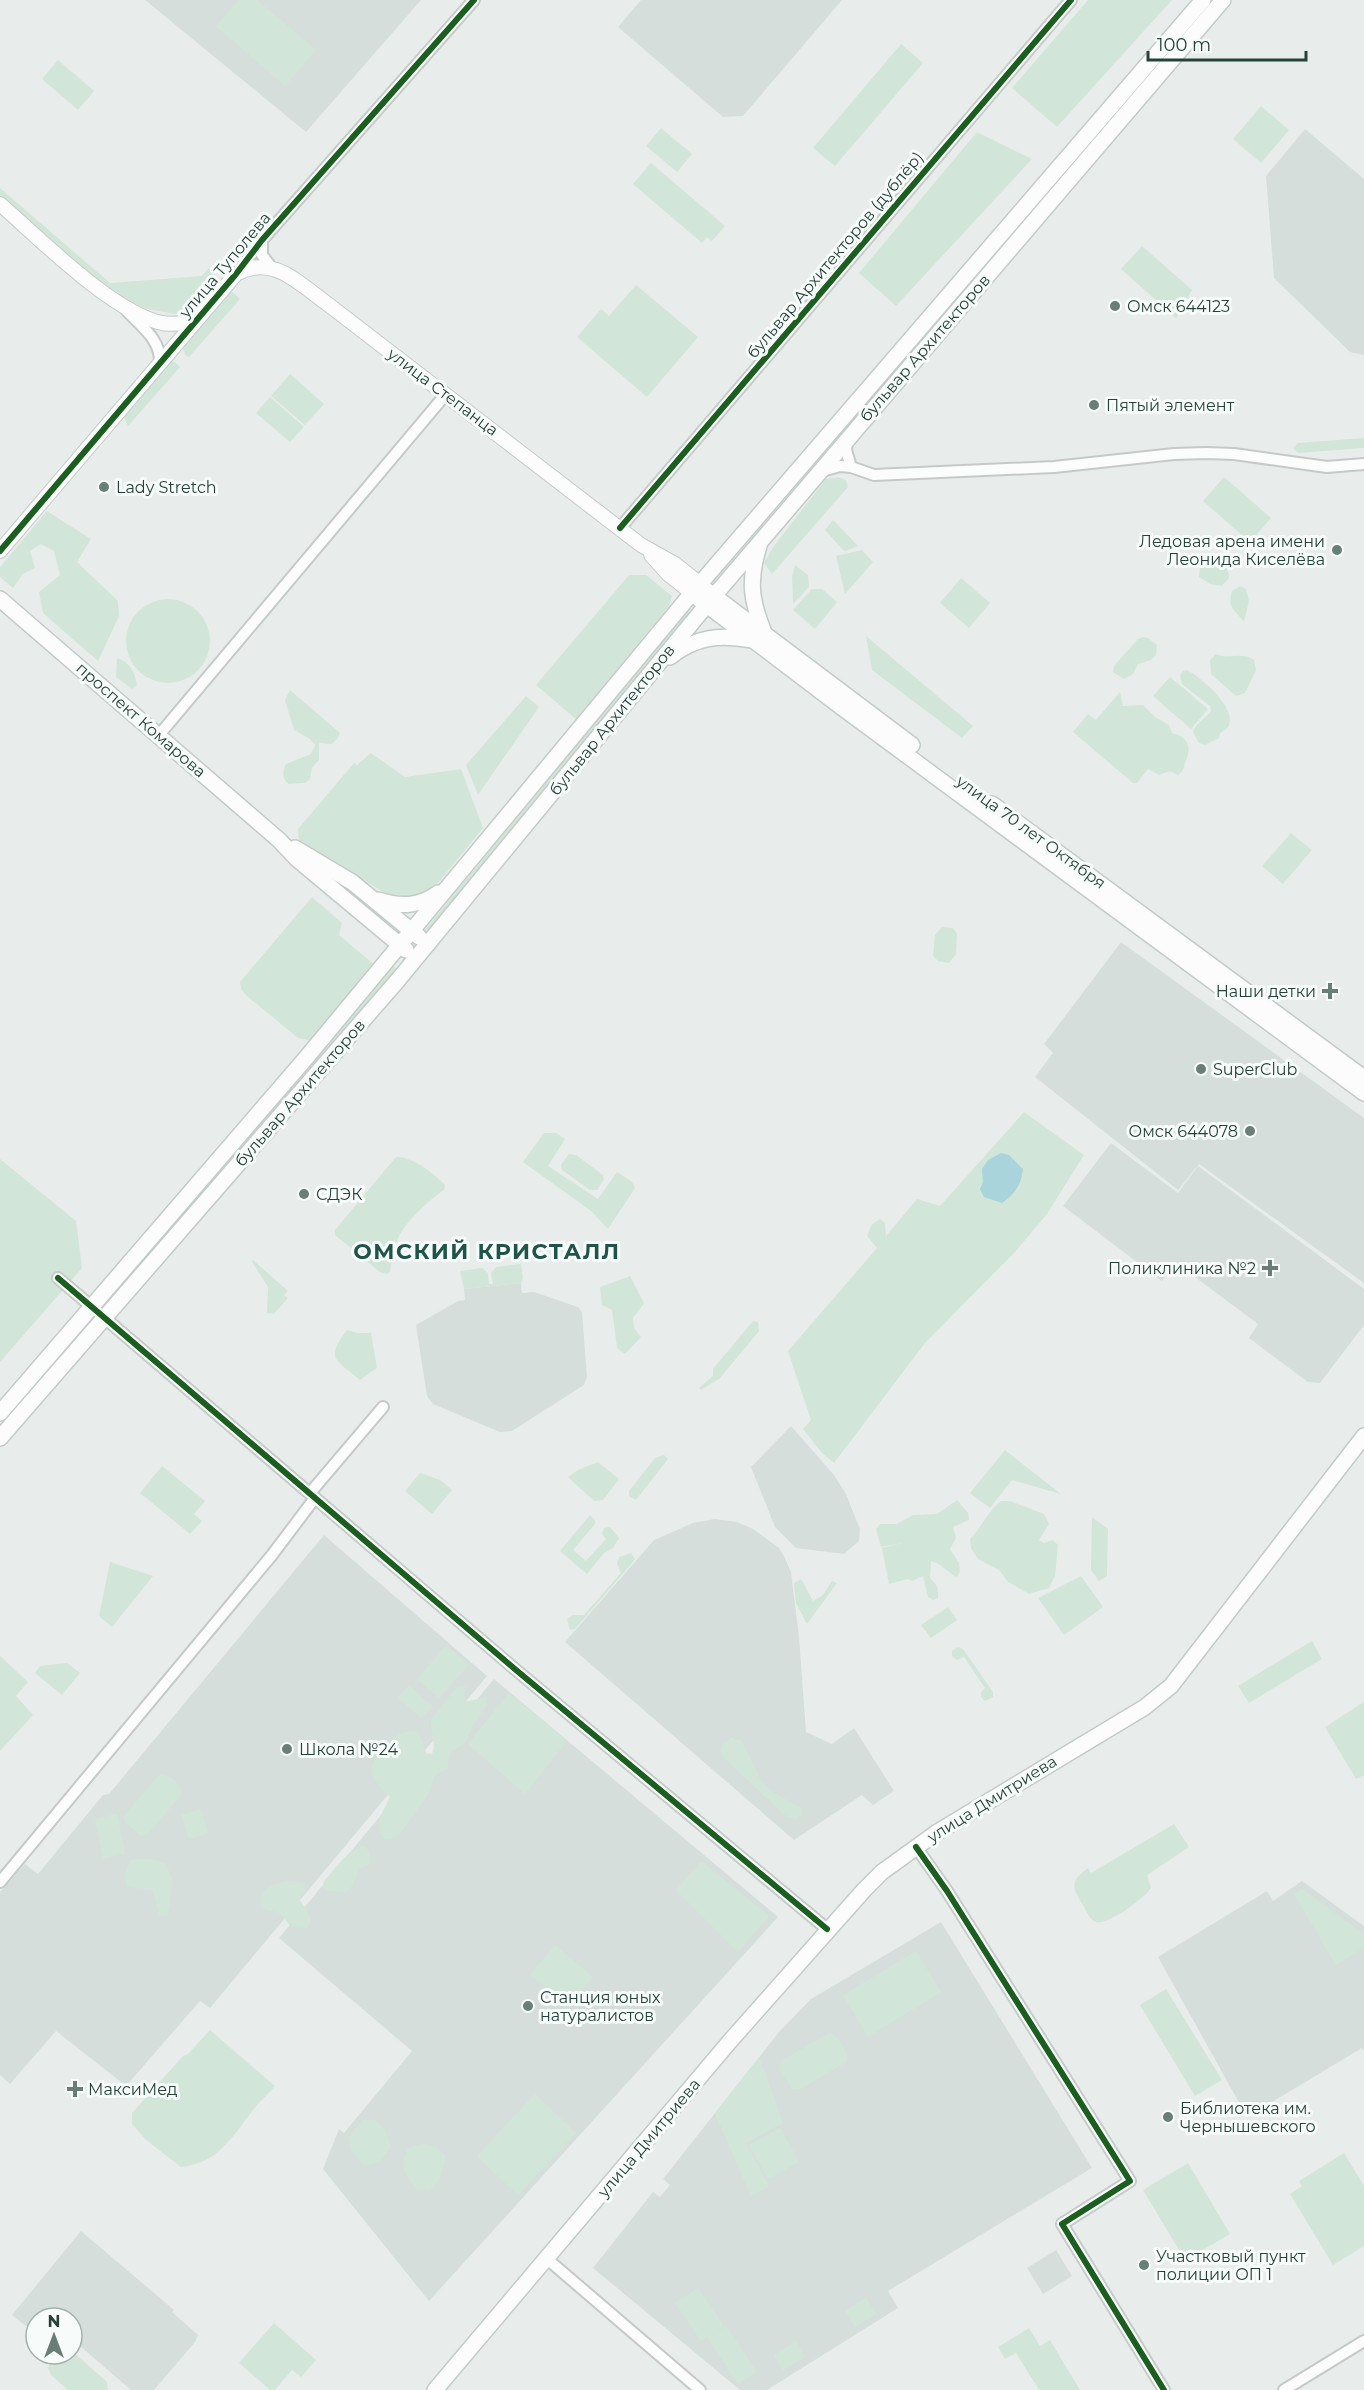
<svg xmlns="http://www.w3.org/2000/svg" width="1364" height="2390" font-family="Montserrat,sans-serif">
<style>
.built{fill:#d6dedb}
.green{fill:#d1e6d8}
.water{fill:#a9d4db}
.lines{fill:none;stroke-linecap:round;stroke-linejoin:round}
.minor-casing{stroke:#c5cac8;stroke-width:14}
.tertiary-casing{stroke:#c5cac8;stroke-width:16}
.secondary-casing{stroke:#c3cbc8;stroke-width:18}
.minor{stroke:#fcfcfc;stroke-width:10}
.tertiary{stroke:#fcfcfc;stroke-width:14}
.secondary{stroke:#fcfcfc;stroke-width:15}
.cycleway-casing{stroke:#f7fbf9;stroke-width:10}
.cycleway{stroke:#1b5e20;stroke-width:6}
.poi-dot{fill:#697e78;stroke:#f7fbf9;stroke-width:2}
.labels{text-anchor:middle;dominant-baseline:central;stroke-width:6;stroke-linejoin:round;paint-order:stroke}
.street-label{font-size:16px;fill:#24423a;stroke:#f7fbf9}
.poi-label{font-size:16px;fill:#24423a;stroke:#f7fbf9;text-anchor:start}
.district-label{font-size:22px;font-weight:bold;letter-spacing:1.5px;fill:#1f5548;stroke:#f7fbf9}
</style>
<rect width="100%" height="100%" fill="#e8edeb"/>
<g class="built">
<path d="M145 0H421L306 132Z"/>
<path d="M641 0H842L743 116 723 117 618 27Z"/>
<path d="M1305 129 1364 179V355L1350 352 1274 278 1266 176Z"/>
<path d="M1121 942 1364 1118V1283L1199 1164 1178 1190 1035 1077 1053 1053 1044 1044Z"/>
<path d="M1111 1143 1178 1193 1198 1166 1364 1289V1325L1320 1383 1308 1382 1249 1338 1258 1324 1176 1263 1162 1281 1063 1206Z"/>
<path d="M521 1283 522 1293 534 1292 578 1307 582 1312 587 1377 584 1385 512 1431 500 1432 433 1404 427 1396 416 1325 458 1301 465 1300 464 1289Z"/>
<path d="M791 1426 834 1475 846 1494 860 1529 859 1541 844 1554 796 1548 775 1527 751 1467Z"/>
<path d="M715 1519 737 1522 753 1529 779 1548 785 1558 791 1572 799 1637 806 1732 832 1744 854 1728 894 1791 873 1805 862 1795 794 1840 565 1642 654 1540 693 1523Z"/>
<path d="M324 1535 487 1676 210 2008 200 2001 126 2086 56 2031 10 2084 0 2075V1892L25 1864 38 1874 103 1795 109 1794Z"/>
<path d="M494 1679 778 1917 429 2301 323 2169 339 2129 344 2133 412 2051 279 1938Z"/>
<path d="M1302 1881 1364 1926V2051L1362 2048 1247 2117 1158 1957 1267 1891 1273 1901Z"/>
<path d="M941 1922 1092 2168 888 2291 898 2308 767 2390H740L593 2268 653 2192 660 2197 670 2185 663 2179 779 2032 811 1999Z"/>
<path d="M81 2231 174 2310 172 2312 198 2335 195 2342 154 2390H131L72 2339V2318H36V2334L12 2315Z"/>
<path d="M1056 2250 1072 2276 1043 2294 1027 2268Z"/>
</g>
<g class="green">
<path d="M239 0H257L316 50 285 86 216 26Z"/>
<path d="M1088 0H1172L1057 127 1012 88Z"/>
<path d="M901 44 923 63 835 166 813 148Z"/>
<path d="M58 60 94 91 78 110 42 79Z"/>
<path d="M1261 106 1289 130 1261 163 1233 139Z"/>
<path d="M661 128 692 154 677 172 646 146Z"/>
<path d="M977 132 1032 159 896 306 859 273Z"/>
<path d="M651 163 725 226 712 241 707 237 702 243 633 184Z"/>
<path d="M0 188 110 283 202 276 209 268 216 280 196 305 187 311 175 314 147 309 127 301 106 288 0 197Z"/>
<path d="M1142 246 1192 290 1176 318 1121 269Z"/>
<path d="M636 285 698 337 647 397 577 337 601 309 609 316Z"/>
<path d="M231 291 240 299 189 357 185 355 183 348Z"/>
<path d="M172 360 180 367 128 426 124 417 128 411Z"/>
<path d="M290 374 324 404 305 425 271 396Z"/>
<path d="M270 397 304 427 290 442 256 413Z"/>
<path d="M1364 438V448L1298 453 1293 448 1298 443Z"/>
<path d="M838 477 846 480 848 487 772 574 764 563 774 546 826 479Z"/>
<path d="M1224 477 1271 518 1250 542 1203 501Z"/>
<path d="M47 511 91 539 77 562 118 601 119 616 98 661 43 613 39 592 60 575 54 551 41 544 30 551 35 568 23 574 13 588 0 577V567Z"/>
<path d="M833 520 858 546 846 551 843 550 825 530Z"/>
<path d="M862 550 873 562 845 594 836 556Z"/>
<path d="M1212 557C1224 562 1228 566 1229 578L1222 586 1210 584 1199 577C1200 565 1201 562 1212 557Z"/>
<path d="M795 565 808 575 809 587 793 604 792 577Z"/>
<path d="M629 575H646L672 596 669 606 576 719 536 685Z"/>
<path d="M961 578 990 603 969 628 940 603Z"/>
<path d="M1240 586 1246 589 1249 601 1244 622C1234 609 1227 607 1232 591Z"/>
<path d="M812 589H822L837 602 815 629 793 610Z"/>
<circle cx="168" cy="641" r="42"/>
<path d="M687 611 689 613 426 935 423 932Z"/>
<path d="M866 636 973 726 962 738 872 670Z"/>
<path d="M1143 637 1148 638 1157 645 1156 655 1151 660 1138 664 1133 674 1124 679 1113 672 1114 666 1138 639Z"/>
<path d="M1216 654C1228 660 1243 651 1254 660L1256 670 1245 693 1236 696 1211 674 1210 660Z"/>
<path d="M117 658C131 663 134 671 137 685L132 689 116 677Z"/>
<path d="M1187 670C1203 678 1251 720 1220 733L1219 738 1205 745 1199 743 1193 732C1196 723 1205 719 1211 711L1210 706 1182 684 1180 675 1183 671Z"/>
<path d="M1170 677 1208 709 1191 729 1153 696Z"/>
<path d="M290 690 340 733 338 738 332 744 319 743V760L312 768 310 779 305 783 288 784C282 777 282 773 286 764L311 754 315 745 310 739 294 730 285 700Z"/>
<path d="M1120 692 1123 706 1143 705 1155 717 1169 725 1172 733C1189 737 1192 748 1185 763 1183 769 1184 771 1178 775L1170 771 1159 775 1148 769 1137 783H1133L1073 732 1088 714 1096 720Z"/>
<path d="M526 696 539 707 478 795 466 765Z"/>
<path d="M371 753 405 777 461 769 483 828 438 883 428 892 408 898 390 896 299 841 298 829 354 763 357 765Z"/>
<path d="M1291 833 1312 850 1283 884 1262 866Z"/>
<path d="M312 897 342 923 339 935 377 967 317 1037 308 1040 298 1038 247 996 241 989 240 982Z"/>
<path d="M942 927 953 928 957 934 956 954 949 963 938 961 933 956 935 935Z"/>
<path d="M393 966 398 970 198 1202 194 1199Z"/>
<path d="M1024 1112 1084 1155 1047 1214 1015 1252 925 1343 834 1463 821 1452 803 1429 811 1420 788 1351 877 1248 867 1236 872 1224 880 1219 885 1223 886 1236 917 1199 940 1206Z"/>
<path d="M544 1133H556L565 1139 548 1166 598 1199 617 1172 632 1182 635 1188 608 1229 591 1211 523 1162Z"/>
<path d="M569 1154 576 1155 603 1175 604 1179 597 1190H590L562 1170 561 1165Z"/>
<path d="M396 1157C414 1157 433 1173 445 1185V1189C425 1204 402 1223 394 1248 392 1255 391 1264 390 1272L386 1274 380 1272 335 1235V1230Z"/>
<path d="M0 1159 76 1221 82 1268 0 1362Z"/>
<path d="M253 1260 288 1291 284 1295 288 1298 274 1314 267 1313 268 1287 252 1262Z"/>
<path d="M521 1264 523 1278 521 1283 464 1289 460 1271 482 1268 488 1273 489 1284H493L491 1273 496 1267Z"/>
<path d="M630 1276 644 1303 633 1318 634 1328 641 1337 625 1354 617 1348 612 1310 602 1305 600 1287Z"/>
<path d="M753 1321 758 1322 759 1331 720 1378 701 1390 699 1388 713 1376V1369Z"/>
<path d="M347 1330 358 1333H371L377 1368 360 1380C335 1359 325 1359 347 1330Z"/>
<path d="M1005 1450 1061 1494 1012 1480 990 1508 970 1493Z"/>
<path d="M664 1455 668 1459 636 1500 629 1496V1491L655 1458Z"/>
<path d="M598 1462 619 1479 603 1500 594 1501 568 1477 578 1470Z"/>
<path d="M162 1466 205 1501 194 1514 202 1521 190 1534 140 1493Z"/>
<path d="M420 1473 440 1480 452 1490 432 1514 405 1491Z"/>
<path d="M957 1500 968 1513 969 1520 953 1527 956 1538 950 1549 959 1563 960 1572 957 1577C947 1573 943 1564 931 1561L930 1578C937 1585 939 1588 938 1598L933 1600 928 1597 923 1576 912 1581 908 1579 889 1584 882 1548 902 1543 881 1547 876 1529 880 1524H897L913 1515 937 1514Z"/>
<path d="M1001 1501H1010L1044 1514 1049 1524 1039 1540 1044 1543 1053 1540 1058 1545 1055 1576 1049 1588 1029 1594 1008 1582 999 1570 978 1559 971 1548 970 1539C982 1527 987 1512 1001 1501Z"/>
<path d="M590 1515 595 1520V1524L573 1550 586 1561 606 1539 602 1534 604 1528 610 1527 619 1538 613 1548 604 1553 587 1574 560 1551Z"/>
<path d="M1092 1517 1108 1529 1107 1576 1099 1581 1091 1570Z"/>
<path d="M631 1553 635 1559 633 1562 575 1629 570 1630 567 1619 573 1615H584L621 1573 617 1564 619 1557Z"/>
<path d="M110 1562 153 1576 112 1627 99 1616Z"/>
<path d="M1081 1576 1103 1607 1064 1635 1038 1598Z"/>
<path d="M801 1579 813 1601 823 1595 832 1581 837 1583 807 1624 796 1603 794 1583Z"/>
<path d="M948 1607 957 1620 931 1638 921 1625Z"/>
<path d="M1312 1641 1322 1659 1249 1703 1238 1686Z"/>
<path d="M446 1645 469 1665 439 1698 417 1679Z"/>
<path d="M958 1647 963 1649 993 1692V1697L985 1701 981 1697V1692L985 1688 964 1657 957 1660 952 1656V1651Z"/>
<path d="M0 1656 28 1682 16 1696 33 1715 0 1751Z"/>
<path d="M67 1663 80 1673 62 1695 35 1673 40 1666Z"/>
<path d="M409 1685 432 1706 422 1719 398 1698Z"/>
<path d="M465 1685 464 1702 486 1697 487 1705 473 1725 465 1743 450 1752 447 1770 440 1772 434 1777 429 1793 399 1835 391 1839H385L380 1833 379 1819 390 1797C385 1791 375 1783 372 1775 367 1764 391 1738 400 1734 407 1731 412 1731 419 1733L426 1753 432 1754C437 1743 430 1732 431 1720L456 1688Z"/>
<path d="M509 1693 567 1741 525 1794 468 1744Z"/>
<path d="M1364 1702V1776L1356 1779 1325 1727Z"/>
<path d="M731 1738 742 1741 761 1781 774 1793 801 1808 802 1814 795 1819 787 1817 724 1758 721 1751 722 1745Z"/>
<path d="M160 1774C169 1774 182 1785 182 1794L148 1834 141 1836 125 1822 124 1816Z"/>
<path d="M201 1809 208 1833 189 1839 181 1815Z"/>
<path d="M117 1814 125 1854 103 1858 95 1819Z"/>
<path d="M1174 1824 1189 1847 1147 1875 1151 1888C1145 1898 1107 1926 1096 1922 1090 1920 1087 1912 1084 1907 1073 1889 1068 1882 1088 1868L1091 1873Z"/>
<path d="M365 1846 370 1853V1864L359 1869 353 1885 345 1893 325 1890 323 1886 324 1881C336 1868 348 1849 365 1846Z"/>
<path d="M137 1859H152L166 1864 172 1878 168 1916 159 1915 153 1890 127 1887 125 1874 130 1861Z"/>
<path d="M701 1861 769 1916 738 1952 676 1890Z"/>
<path d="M290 1881 305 1883 306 1890 299 1899C305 1908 314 1916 308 1928L291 1927 280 1913 261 1908C260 1887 271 1884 290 1881Z"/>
<path d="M1302 1889 1364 1934V1948L1336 1965 1294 1894Z"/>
<path d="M555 1945 593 1977 568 2006 530 1975Z"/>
<path d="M916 1951 941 1992 868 2037 843 1995Z"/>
<path d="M1166 1989 1222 2080 1195 2096 1140 2005Z"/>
<path d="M210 2030 275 2086C270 2092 263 2099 259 2103 236 2130 221 2164 181 2167L146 2140 132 2124V2113L183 2056 188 2054Z"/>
<path d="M829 2033C839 2036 849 2052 846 2062L801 2089H792L780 2070 781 2061Z"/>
<path d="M759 2057 783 2123 746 2143 769 2186 751 2196 715 2113Z"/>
<path d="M535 2094 576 2133 518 2195 477 2156Z"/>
<path d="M362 2120H375L385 2129 391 2147 378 2163 365 2166 352 2152 349 2137Z"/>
<path d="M780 2128 799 2162 768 2179 749 2145Z"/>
<path d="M424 2144 436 2147 445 2155C444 2170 441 2179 430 2190L417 2189C404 2174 399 2168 408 2148Z"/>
<path d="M1344 2153 1364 2186V2246L1333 2265 1290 2194 1302 2186 1299 2181Z"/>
<path d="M1188 2163 1230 2234 1185 2260 1143 2190Z"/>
<path d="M698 2288 724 2326 710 2336 726 2326 757 2372 738 2384 707 2337 701 2341 675 2303Z"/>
<path d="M866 2298 876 2314 855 2327 845 2311Z"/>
<path d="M274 2323 316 2360 301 2377 292 2370 275 2390H270L239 2363Z"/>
<path d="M1029 2328 1040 2346 1050 2340 1080 2390H1039L1016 2353 1005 2359 998 2347Z"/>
<path d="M796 2341 805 2357 783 2370 774 2355Z"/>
<path d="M72 2351 107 2382 108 2390H68L51 2375 48 2368 54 2354H72Z"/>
</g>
<path class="water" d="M1001 1153 1009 1155 1023 1169C1021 1185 1015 1194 1002 1203L984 1197 980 1189 983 1182 982 1169 988 1160Z"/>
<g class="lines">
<g class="minor-casing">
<g id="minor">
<path d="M262 240V255L271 267"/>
<path d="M236 274 262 240 474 0"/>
<path d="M127 311C142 327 161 340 160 363"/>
<path d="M847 440 846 450 851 467 874 475 1054 467 1174 454 1206 453 1234 454 1327 467 1364 464"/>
<path d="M822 471 840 466 851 467"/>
<path d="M620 528 1071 0"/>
<path d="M159 735 446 394"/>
<path d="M58 1278 516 1670 827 1929"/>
<path d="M310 1493 383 1407"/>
<path d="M916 1847 947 1891 1130 2181 1062 2224 1164 2390"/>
<path d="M0 1882 272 1555 315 1498"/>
<path d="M546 2258 700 2390"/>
<path d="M1284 2390 1364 2341"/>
</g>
</g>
<g class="tertiary-casing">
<g id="tertiary">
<path d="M0 204C39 238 113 313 162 323 174 325 186 323 198 318"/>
<path d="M0 551 236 274C272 254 297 282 325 302L641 545 675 564 700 584"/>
<path d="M651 555 668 574 692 593"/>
</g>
</g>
<g class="secondary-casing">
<g id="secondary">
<path d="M759 546C748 582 751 601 765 635"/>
<path d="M706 590 912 745"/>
<path d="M0 599 279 840 297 859 406 950"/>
<path d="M699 599 840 706 1364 1093"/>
<path d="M670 657C695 637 720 634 751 640"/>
<path d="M992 804 1364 1078"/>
<path d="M295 848 352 882 419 937"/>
<path d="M378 900C400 907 419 907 438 893"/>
<path d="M0 1413 306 1058 692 593 1203 0"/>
<path d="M0 1438 398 980 714 596 1223 0"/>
<path d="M435 2390 731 2040 864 1890 882 1872 936 1833 1145 1707 1171 1686 1364 1436"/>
</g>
</g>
<use href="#minor" class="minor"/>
<use href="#tertiary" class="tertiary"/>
<use href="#secondary" class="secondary"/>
<g class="cycleway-casing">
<g id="cycleway">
<path d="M620 528 1071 0"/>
<path d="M0 551 236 274 262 240 474 0"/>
<path d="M58 1278 516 1670 827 1929"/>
<path d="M916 1847 947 1891 1130 2181 1062 2224 1164 2390"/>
</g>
</g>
<use href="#cycleway" class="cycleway"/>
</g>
<g class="poi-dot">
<circle cx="1115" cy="306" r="6"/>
<circle cx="1094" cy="405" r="6"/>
<circle cx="104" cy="487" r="6"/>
<circle cx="1337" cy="550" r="6"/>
<path d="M1327 982h6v6h6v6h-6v6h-6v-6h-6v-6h6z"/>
<circle cx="1201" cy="1069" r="6"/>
<circle cx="1250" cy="1131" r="6"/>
<circle cx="304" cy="1194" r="6"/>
<path d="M1267 1259h6v6h6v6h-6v6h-6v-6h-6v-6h6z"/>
<circle cx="287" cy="1749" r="6"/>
<circle cx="528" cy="2006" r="6"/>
<path d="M72 2080h6v6h6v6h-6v6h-6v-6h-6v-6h6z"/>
<circle cx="1168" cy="2117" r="6"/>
<circle cx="1144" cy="2265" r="6"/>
</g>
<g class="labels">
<g class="street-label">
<text transform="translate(835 255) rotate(-50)">бульвар Архитекторов (дублёр)</text>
<text transform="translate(225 265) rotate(-50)">улица Туполева</text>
<text transform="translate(925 348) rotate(-49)">бульвар Архитекторов</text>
<text transform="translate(443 392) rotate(37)">улица Степанца</text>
<text transform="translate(141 720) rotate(41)">проспект Комарова</text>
<text transform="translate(612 720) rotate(-51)">бульвар Архитекторов</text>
<text transform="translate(1031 832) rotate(36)">улица 70 лет Октября</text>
<text transform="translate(300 1093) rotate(-49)">бульвар Архитекторов</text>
<text transform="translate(992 1799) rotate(-32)">улица Дмитриева</text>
<text transform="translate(649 2138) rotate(-50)">улица Дмитриева</text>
</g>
<g class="poi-label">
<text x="1127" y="306">Омск 644123</text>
<text x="1106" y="405">Пятый элемент</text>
<text x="116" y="487">Lady Stretch</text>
<text x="1325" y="541" text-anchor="end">Ледовая арена имени<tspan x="1325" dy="18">Леонида Киселёва</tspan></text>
<text x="1316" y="991" text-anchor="end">Наши детки</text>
<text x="1213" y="1069">SuperClub</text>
<text x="1238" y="1131" text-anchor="end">Омск 644078</text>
<text x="316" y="1194">СДЭК</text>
<text x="1256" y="1268" text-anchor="end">Поликлиника №2</text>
<text x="299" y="1749">Школа №24</text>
<text x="540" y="1997">Станция юных<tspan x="540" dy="18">натуралистов</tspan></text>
<text x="88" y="2089">МаксиМед</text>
<text x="1180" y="2108">Библиотека им.<tspan x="1180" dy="18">Чернышевского</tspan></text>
<text x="1156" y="2256">Участковый пункт<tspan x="1156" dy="18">полиции ОП 1</tspan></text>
</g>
<g class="district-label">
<text x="487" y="1251">ОМСКИЙ КРИСТАЛЛ</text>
</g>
</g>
<g transform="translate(54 2336)"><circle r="28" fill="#f7fbf9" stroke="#a3b1ad" stroke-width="1.5"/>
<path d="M0-4.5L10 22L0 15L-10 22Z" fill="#697e78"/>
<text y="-9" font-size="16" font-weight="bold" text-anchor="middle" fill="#24423a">N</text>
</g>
<path d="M1148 51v9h158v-9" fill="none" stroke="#24423a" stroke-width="3"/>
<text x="1157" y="51" font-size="18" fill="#24423a" stroke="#f7fbf9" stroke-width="4.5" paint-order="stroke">100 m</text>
</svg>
